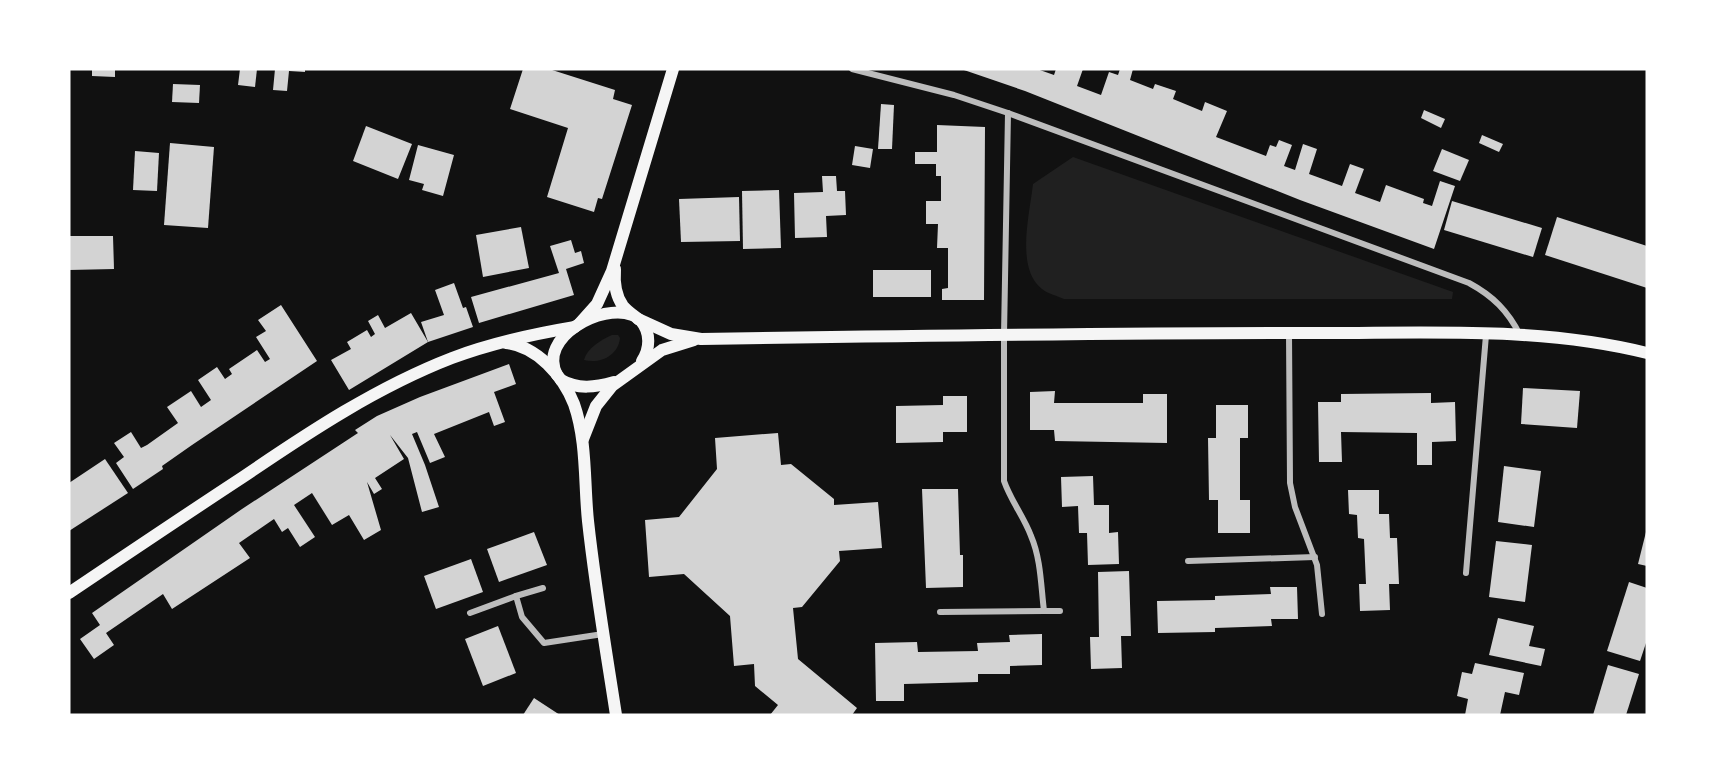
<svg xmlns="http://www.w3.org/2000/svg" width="1716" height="784" font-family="Ubuntu,sans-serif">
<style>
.green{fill:#202020}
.building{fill:#d3d3d3}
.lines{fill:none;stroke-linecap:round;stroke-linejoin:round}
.minor{stroke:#bcbcbc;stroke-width:6}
.secondary{stroke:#f5f5f5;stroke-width:12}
</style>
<rect width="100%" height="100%" fill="#111"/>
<g class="green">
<path d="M1073 157 1453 292 1452 299H1064C1058 296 1048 294 1042 289 1015 268 1030 213 1033 184Z"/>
<path d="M612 335H618L620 338C618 356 600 364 584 360 587 348 601 340 612 335Z"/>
</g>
<g class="building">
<path d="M92 69H115V77L92 76Z"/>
<path d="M240 69H257L255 87 238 85Z"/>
<path d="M275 69H305V72L289 71 287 91 273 90Z"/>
<path d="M523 69H549L615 90 613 99 632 105 602 199 598 198 594 212 547 197 568 128 510 109Z"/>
<path d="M961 69H1037L1054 75 1056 69H1083L1077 86 1101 95 1109 72 1118 75 1120 69H1133L1130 80 1153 89 1155 84 1176 91 1173 99 1202 111 1205 102 1227 111 1216 137 1266 156 1270 145 1276 147 1279 140 1292 145 1284 166 1295 170 1303 144 1317 149 1309 174 1342 186 1350 164 1364 169 1355 193 1380 202 1386 185 1424 199 1423 203 1432 206 1440 181 1455 186 1434 249 1300 200 1025 91Z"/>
<path d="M173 84 200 85 199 103 172 102Z"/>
<path d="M881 104 894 105 892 149H878Z"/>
<path d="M1424 110 1445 119 1441 128 1421 118Z"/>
<path d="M937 125 985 127 984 300H942V289L948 288V248H937L938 224H926V201H941V176H936V164H915V152H937Z"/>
<path d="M366 126 412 144 398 179 353 161Z"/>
<path d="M1482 135 1503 144 1499 152 1479 143Z"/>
<path d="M170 143 214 147 208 228 164 225Z"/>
<path d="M418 145 454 155 443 196 422 190 424 184 409 180Z"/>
<path d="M855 146 873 149 870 168 852 165Z"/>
<path d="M1442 149 1469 160 1460 181 1433 171Z"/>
<path d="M135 151 159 153 157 191 133 190Z"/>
<path d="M822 176H836L837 191H845L846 215 826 216 827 237 795 238 794 193 823 192Z"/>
<path d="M779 190 781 248 743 249 742 191Z"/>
<path d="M739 197 740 241 681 242 679 199Z"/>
<path d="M1452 201 1542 228 1533 257 1444 230Z"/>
<path d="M1557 217 1647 246V288L1545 255Z"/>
<path d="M521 227 529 268 483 277 476 235Z"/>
<path d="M69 236H113L114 269 69 270Z"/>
<path d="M571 240 575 253 581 251 584 263 566 269 574 295 479 323 471 297 559 273 550 246Z"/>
<rect x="873" y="270" width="58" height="27"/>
<path d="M454 283 463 308 466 307 473 327 428 342 421 322 444 315 435 290Z"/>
<path d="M281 305 317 361 192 445 162 466 163 469 133 489 116 463 124 457 114 443 131 432 141 448 147 445 178 423 167 407 191 391 201 407 211 400 198 380 217 367 225 379 232 374 229 369 257 350 265 362 270 359 256 337 266 331 258 320Z"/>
<path d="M411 313 428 342 349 390 331 360 351 349 347 342 367 330 371 337 375 334 368 321 378 315 385 328Z"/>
<path d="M509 364 516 384 494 392 505 422 494 426 489 412 434 434 445 457 430 463 417 432 412 434 425 465 439 507 422 512 408 458 390 435 404 459 375 478 382 489 374 494 367 482 381 530 364 540 349 515 332 525 312 493 294 505 315 537 300 547 288 528 282 532 274 519 239 543 250 558 172 609 163 594 106 633 114 645 94 659 80 639 100 625 92 613 242 509 358 433 355 430 377 416 420 397Z"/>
<path d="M1523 388 1580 391 1577 428 1521 424Z"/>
<path d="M1055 391 1054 403H1143V394H1167V443L1055 441 1054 430H1030V392Z"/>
<path d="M1431 393V403L1455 402 1456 441 1432 442V465H1417V433L1341 432 1342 462H1319L1318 402H1341V394Z"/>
<path d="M943 396H967V432H943V442L896 443V406L943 405Z"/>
<path d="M1216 405H1248V438H1240V500H1250V533H1218V500H1209L1208 438H1216Z"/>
<path d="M778 433 781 465 791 464 834 499V505L878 502 882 548 839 551 840 561 802 607 793 608 798 659 857 708 852 715H770L778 705 755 686 754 664 734 666 730 616 684 574 649 577 645 520 679 517 717 469 715 438Z"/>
<path d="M105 459 128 493 69 531V483Z"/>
<path d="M1504 466 1541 471 1534 527 1498 522Z"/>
<path d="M1093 476 1094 505H1109V533L1118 532 1119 564 1088 565 1087 533H1079L1078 506 1062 507 1061 477Z"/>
<path d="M922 489H958L960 555H963V587L926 588Z"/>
<path d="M1348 490H1379V514H1389L1390 538H1397L1399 584H1389L1390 610 1360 611 1359 584H1366L1364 539 1358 538 1357 515 1349 514Z"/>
<path d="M534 532 547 565 499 582 487 549Z"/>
<path d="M1646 532H1647V566L1638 564Z"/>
<path d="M1496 541 1532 545 1525 602 1489 597Z"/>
<path d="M471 559 483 592 436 609 424 576Z"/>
<path d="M1129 571 1131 636H1121L1122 668 1091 669 1090 637H1099L1098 572Z"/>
<path d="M1629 582 1647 588V640L1640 661 1607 651Z"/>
<path d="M1270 587H1297L1298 619H1271L1272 626 1215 628V632L1158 633 1157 601 1215 600V596L1271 594Z"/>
<path d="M1498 618 1534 626 1529 646 1545 649 1541 666 1489 655Z"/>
<path d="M498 626 516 673 483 686 465 639Z"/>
<path d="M1042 634V665L1010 666V674H978V682L904 684V701H876L875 643 917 642 918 652 978 651 977 643 1010 642 1009 635Z"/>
<path d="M1475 663 1524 673 1519 695 1505 692 1500 715H1465L1468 699 1457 696 1462 672 1472 674Z"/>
<path d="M1608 665 1639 674 1626 715H1593Z"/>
<path d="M534 698 560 715H523Z"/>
</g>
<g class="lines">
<g class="minor">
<path d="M852 69 954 95 1008 113 1469 283C1493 296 1508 311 1520 335"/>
<path d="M1008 113 1004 335V481C1011 501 1024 517 1031 536 1041 559 1041 587 1044 611H1060"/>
<path d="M1289 333 1290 483 1295 507 1317 565 1322 614"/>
<path d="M1188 561 1315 557"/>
<path d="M1466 573 1486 335"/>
<path d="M516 596 543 588"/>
<path d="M940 612 1044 611"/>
<path d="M470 613 516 596 522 617 544 643 603 634"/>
</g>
<g class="secondary">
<path d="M615 269C614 282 615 295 623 306 628 312 635 316 641 321 651 333 650 349 642 361"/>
<path d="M638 319 671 334 701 339C901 336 1101 333 1301 333 1415 334 1535 325 1647 353"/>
<path d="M580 323 597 304 612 271 673 69"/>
<path d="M506 343C537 346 563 376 574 404 587 441 584 483 588 521 595 586 606 650 616 715"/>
<path d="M557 375C537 337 602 303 632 315"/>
<path d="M561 380C578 390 596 387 614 382"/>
<path d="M583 439 596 406 612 386 662 350 694 340"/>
<path d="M69 593C127 554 185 515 243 477 309 432 377 387 452 358 492 343 533 334 575 327"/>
</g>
</g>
<rect width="1716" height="784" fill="none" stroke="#ffffff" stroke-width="141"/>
</svg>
